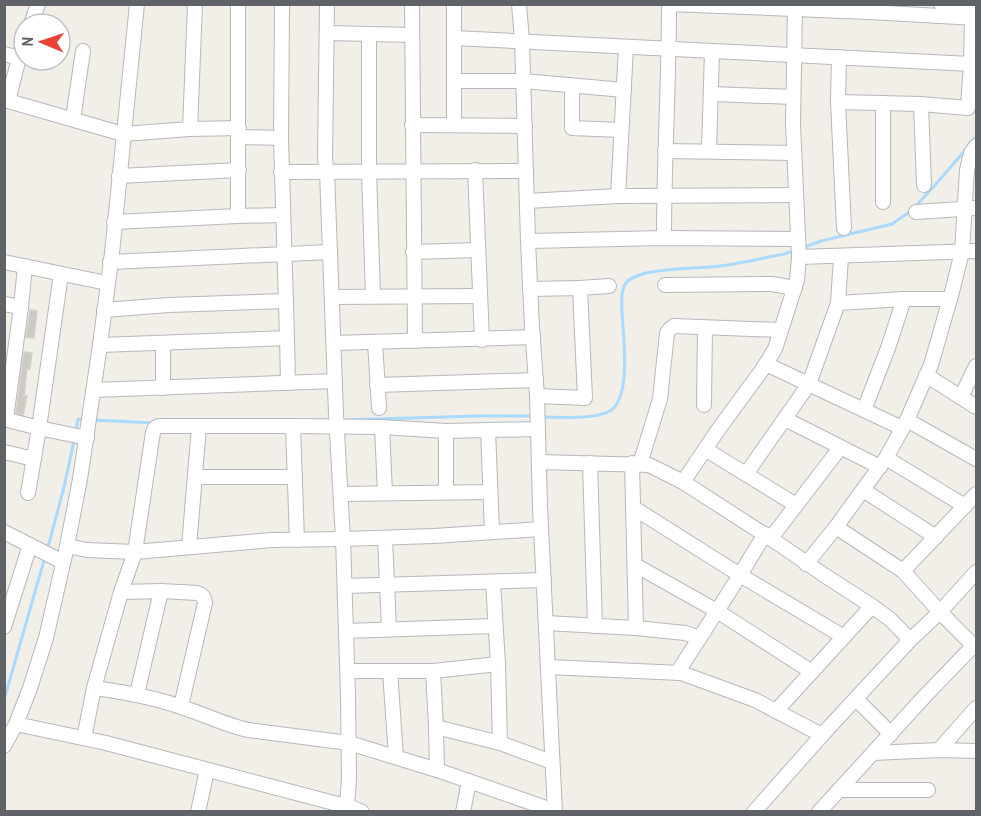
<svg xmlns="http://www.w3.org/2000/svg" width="981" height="816" font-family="'Archivo Narrow',sans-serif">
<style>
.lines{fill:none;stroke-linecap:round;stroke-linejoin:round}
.stream{stroke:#aadaff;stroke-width:3}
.building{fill:#cccac5;stroke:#d6d1c6;stroke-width:1.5}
.minor-casing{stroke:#b5b8bc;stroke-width:16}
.minor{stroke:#fff;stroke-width:14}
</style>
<rect width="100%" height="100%" fill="#f1efe8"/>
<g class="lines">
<g class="stream">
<path d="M971 143 976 136"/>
<path d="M802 248 821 241 892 224 912 210 936 184 967 148"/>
<path d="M542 417C561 417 593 420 610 411 632 398 623 334 622 311 622 301 620 288 628 281 644 267 699 269 721 266 742 263 763 258 784 254L793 251"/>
<path d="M92 420 155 423"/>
<path d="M341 420 479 416H533"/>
<path d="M76 431 78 419 86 420"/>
<path d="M47 551 64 487 74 441"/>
<path d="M4 700 45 557"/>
</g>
</g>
<g class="building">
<path d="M30 310 37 311 34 338 26 337Z"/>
<path d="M24 352 32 353 30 369H27L24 396H27L23 415 16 413Z"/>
</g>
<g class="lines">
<g class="minor-casing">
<g id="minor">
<path d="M238 4V216L283 215"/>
<path d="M327 4 325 159 327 172 336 414 343 539 348 695 349 779 347 806"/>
<path d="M412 4 415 341"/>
<path d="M519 4 522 41 528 241 532 327 537 396 540 507 555 812"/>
<path d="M669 4 869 12 976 18"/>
<path d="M941 4 976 7"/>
<path d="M31 24 38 4"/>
<path d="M327 33 412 35"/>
<path d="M369 34V171L373 296"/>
<path d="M454 38 971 64 972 18"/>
<path d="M4 54 19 58 24 44"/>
<path d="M839 57 838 102 844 228"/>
<path d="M454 81H523L624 90"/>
<path d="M572 86V128L621 130"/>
<path d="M711 94 793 97"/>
<path d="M4 99 8 101 19 58"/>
<path d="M8 101 123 134 190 129 195 4"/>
<path d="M838 102 921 104 968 108 971 64"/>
<path d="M883 103V202"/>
<path d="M921 104 924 185"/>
<path d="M73 119 83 51"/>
<path d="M412 125 525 126"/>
<path d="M454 125V4"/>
<path d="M190 129 239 128"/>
<path d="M239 137 281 138"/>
<path d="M665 151 794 153"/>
<path d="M709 151 712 51"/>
<path d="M475 170 482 340"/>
<path d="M281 172 526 171"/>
<path d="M119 176 239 170"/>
<path d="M618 196 626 47"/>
<path d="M527 201 618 196 795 195"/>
<path d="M916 212 976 208"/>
<path d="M114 222 238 216"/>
<path d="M664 238C664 160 669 82 669 4"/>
<path d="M528 241 664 238 797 239"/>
<path d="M413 252 478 250"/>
<path d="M799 257 976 251"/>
<path d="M4 262 107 283"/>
<path d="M110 262 330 252"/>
<path d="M665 285 772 284 795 288"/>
<path d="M580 288 609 286"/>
<path d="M530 289 580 288 585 398 537 396"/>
<path d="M332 297 480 296"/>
<path d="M838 303 904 299H950"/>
<path d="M4 304 21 307"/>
<path d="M104 310 169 305 286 301"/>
<path d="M287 338 288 383"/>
<path d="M375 342 379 408"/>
<path d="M334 343 533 337"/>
<path d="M100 345 287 338 281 138 282 4"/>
<path d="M766 364 902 428"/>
<path d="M926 375 976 407"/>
<path d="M377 385 536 380"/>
<path d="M163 388V343"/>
<path d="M94 390 335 381"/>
<path d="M961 397 976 366"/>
<path d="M704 405 705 328"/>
<path d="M864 410 888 348 904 299"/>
<path d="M4 419 39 428 87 438"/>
<path d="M6 419 21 307 25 266"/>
<path d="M785 419 880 467"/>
<path d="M907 420 976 459"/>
<path d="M293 426 382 427 446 431 538 429"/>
<path d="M382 427 385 493"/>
<path d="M488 430 492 532"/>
<path d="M446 431V492"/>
<path d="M705 449 796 505"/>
<path d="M4 452 34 459"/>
<path d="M886 458 965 506"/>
<path d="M540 462 649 465 683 482 776 542 824 575 872 606 891 620 910 640"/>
<path d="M590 463 595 626"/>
<path d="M640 464 660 399 667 333 670 329 674 326 780 330"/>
<path d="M746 474 809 384 838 303 841 257"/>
<path d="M195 477H295"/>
<path d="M683 482 718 430 762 370 775 349 797 280 799 257 793 124 795 4"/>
<path d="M863 490 936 537"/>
<path d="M28 493 39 428 61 274"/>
<path d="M341 494 490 492"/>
<path d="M634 508 740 575 765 534"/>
<path d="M836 527 903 571 976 494"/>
<path d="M4 532 63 562"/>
<path d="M385 538 389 629"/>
<path d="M771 538 840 448"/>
<path d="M67 546 87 550 135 552 272 540 343 539 434 536 541 529"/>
<path d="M189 547 199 427"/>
<path d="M806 564 836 527 886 458 907 420 931 365 952 292 962 252 967 170 971 153 976 146"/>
<path d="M635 565 717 611 740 575 844 637"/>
<path d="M903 571 940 612 976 648"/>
<path d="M493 582 498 664 500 743 552 762"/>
<path d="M345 586 544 580"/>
<path d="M121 592 161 591 197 593C203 595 204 597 205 603L181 706"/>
<path d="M546 623 636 628 632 463"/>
<path d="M4 627 30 545"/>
<path d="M636 628 685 633 700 638"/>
<path d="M346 631 494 626"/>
<path d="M548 667 681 673 755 700 822 735"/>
<path d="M348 671H433L436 727 500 743"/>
<path d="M390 671 396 757"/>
<path d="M433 671 498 664"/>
<path d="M677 673 717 611 812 672"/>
<path d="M94 688C124 692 153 697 181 707 204 714 225 725 248 730L349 743 437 770 555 811"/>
<path d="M137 694 161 591"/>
<path d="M856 699 891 734"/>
<path d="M776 711 872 606"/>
<path d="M16 724 106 743 353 808 362 812"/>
<path d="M436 727 437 770"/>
<path d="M84 738 94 688 121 592 135 552 153 432 155 428 159 426H293L297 540"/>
<path d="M4 746 16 724 30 688 46 638 67 546 80 479 100 345 112 253 137 4"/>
<path d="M939 750 976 708"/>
<path d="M873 753 939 750 976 751"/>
<path d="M839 790H928"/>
<path d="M198 812 207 770"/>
<path d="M463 812 469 781"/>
<path d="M754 812 822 735 910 640 940 612 976 572"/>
<path d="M819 812 924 697 976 643"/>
</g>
</g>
<use href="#minor" class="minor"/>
</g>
<rect width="981" height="816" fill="none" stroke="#5f6368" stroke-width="12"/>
<g transform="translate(42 42) rotate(272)"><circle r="28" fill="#ffffff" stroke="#bfc1c3" stroke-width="1.5"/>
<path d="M0-4.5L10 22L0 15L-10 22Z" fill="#ea4335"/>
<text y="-9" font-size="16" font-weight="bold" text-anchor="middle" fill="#5f6368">N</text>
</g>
</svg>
